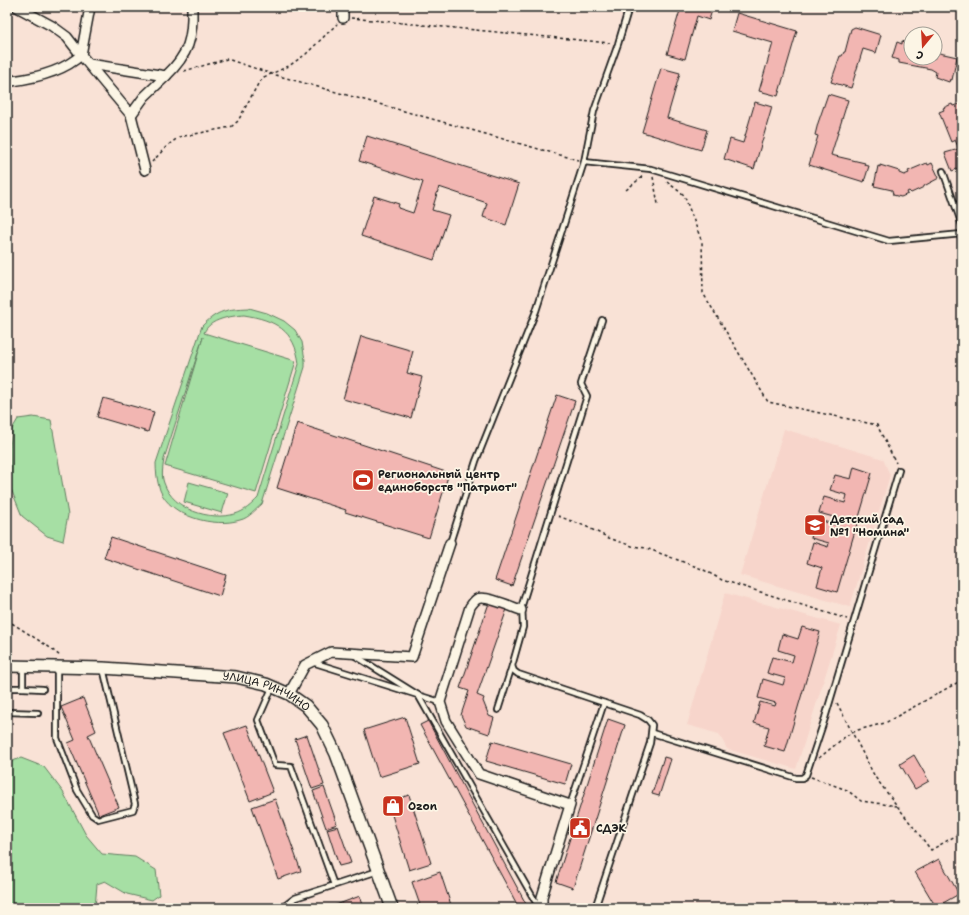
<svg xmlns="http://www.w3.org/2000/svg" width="969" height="915" font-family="'Shantell Sans',sans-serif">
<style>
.built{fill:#f7d5cb}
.green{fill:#a6dfa4;stroke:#617e60;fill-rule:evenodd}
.building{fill:#f2b6b2;stroke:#1c1c1c}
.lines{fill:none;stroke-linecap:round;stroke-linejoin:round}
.service-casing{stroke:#1c1c1c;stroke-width:8}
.minor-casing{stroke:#1c1c1c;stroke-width:12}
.tertiary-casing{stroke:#1c1c1c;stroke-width:14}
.path{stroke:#1c1c1c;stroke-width:1.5;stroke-dasharray:3 3;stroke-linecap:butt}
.service{stroke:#fcf5e5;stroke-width:4.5}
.minor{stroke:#fcf5e5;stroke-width:9}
.tertiary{stroke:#fcf5e5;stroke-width:11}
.labels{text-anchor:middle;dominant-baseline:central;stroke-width:3.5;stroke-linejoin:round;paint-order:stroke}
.poi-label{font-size:11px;font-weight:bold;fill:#1c1c1c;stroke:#fcf5e5;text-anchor:start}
.street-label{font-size:11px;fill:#1c1c1c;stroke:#fcf5e5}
</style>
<rect width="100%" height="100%" fill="#f9e2d6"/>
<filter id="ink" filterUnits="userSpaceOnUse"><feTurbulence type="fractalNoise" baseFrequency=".025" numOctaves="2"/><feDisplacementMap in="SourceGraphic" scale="8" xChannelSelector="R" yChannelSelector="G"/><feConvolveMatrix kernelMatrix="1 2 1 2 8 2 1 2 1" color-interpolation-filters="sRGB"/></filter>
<g filter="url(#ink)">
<g class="built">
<path d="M784 429 883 459 890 475 850 607 740 575Z"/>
<path d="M725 593 841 625 796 769 727 749 719 734 687 725Z"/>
</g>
<g class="green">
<path d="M249 308 267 313 284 321 295 330 302 342 305 360V367L262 504C255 510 249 518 240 520 215 528 170 517 160 490 157 481 156 472 156 463L202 326C218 310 227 309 249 308ZM244 315C275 320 295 330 299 364L258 498C251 505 245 511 235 514 210 521 173 510 164 483 161 475 163 467 164 459L203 337 165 466 256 493 296 361 204 333C209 319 231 316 244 315Z"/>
<path d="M33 417 51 420 68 515 63 541 47 536 22 516 11 489 10 447 12 429 18 419Z"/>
<path d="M189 482 228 493 222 513 184 502Z"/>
<path d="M21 758 44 767 63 792 86 835 102 854 135 857 156 870 159 895 152 900 127 894 105 881 97 884 95 908H7V763Z"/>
</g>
<g class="building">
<path d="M681 7H713L709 20 697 16 685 59 667 54Z"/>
<path d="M737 13 797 31 778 96 759 91 773 43 732 31Z"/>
<path d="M855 27 881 35 876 53 863 49 851 88 831 82 840 56H842L844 52H845L851 29Z"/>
<path d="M902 41 911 44V58H935V52L957 57 952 80 950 79 949 82 935 77 936 72 931 69 899 63V60L892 58 897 42 902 44Z"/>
<path d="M661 68 680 73 667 118 707 130 701 150 642 132Z"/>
<path d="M828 94 848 100 831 155 865 163 864 165 869 166 864 182 809 165 818 136 815 135 818 123Z"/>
<path d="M755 102 772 107 754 169 724 159 730 139 743 143Z"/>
<path d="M952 104 953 106 959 104 962 108V167L952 171 945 153 959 149 955 140 951 142 939 112 944 110 943 108Z"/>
<path d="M367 136 519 184 506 225 483 217 487 203 439 187 432 210 449 215 434 260 361 236 374 196 399 204 398 208 413 213 423 182 359 161Z"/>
<path d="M927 163 928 165 932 163 939 178 924 186V187L911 193 909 191 907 192 908 194 901 197 893 195 892 190 874 186 878 166 880 167V165L899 171V173L904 175 909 173 908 171Z"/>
<path d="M361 336 413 351 407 373 422 377 411 418 343 399Z"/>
<path d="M557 395 575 401 512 586 495 580Z"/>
<path d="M103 398 154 412 148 432 97 417Z"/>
<path d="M297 423 449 473 429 538 345 512 346 510 277 488Z"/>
<path d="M854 467 872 473 837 592 817 586 822 568 807 563 813 542 828 547 829 543 811 538 816 519 836 525 837 518 819 513 824 497 845 503 847 495 830 490 835 475 851 479Z"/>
<path d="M111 537 226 575 220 596 104 558Z"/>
<path d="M489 603 507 609 477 695 484 698 483 701 489 716 494 718 489 734 466 726 461 715 469 691 460 688Z"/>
<path d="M802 627 820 632 785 752 764 746 769 727 754 723 760 702 775 706 776 703 758 698 763 679 783 685 785 678 767 673 772 657 792 662 794 655 778 650 782 634 798 639Z"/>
<path d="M83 698 96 731 88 735 119 807 99 815 68 743 75 740 61 707Z"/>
<path d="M405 717 420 764 379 777 364 730Z"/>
<path d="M608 719 625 725 573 888 556 882Z"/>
<path d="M428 721 526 904 519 908 420 725Z"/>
<path d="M247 725 273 792 250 801 224 733Z"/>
<path d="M307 735 324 785 312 789 295 739Z"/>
<path d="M492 741 571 764 565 784 486 761Z"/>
<path d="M914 755 929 781 915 789 900 764Z"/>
<path d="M664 757 671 759 659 796 652 794Z"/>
<path d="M324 787 337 824 326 828 313 791Z"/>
<path d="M409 795 431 863 409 870 388 802Z"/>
<path d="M275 799 301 871 278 879 252 807Z"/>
<path d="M338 826 351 863 339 866 327 829Z"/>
<path d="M939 859 959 894 936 907 915 872Z"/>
<path d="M440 872 452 908H421L412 882Z"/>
<path d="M360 896 364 908H328Z"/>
</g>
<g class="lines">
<g class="service-casing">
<g id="service">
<path d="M584 162 651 169 889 241 962 234"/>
<path d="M943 171 962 225"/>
<path d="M450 543 476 461 536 311 584 162 594 111 618 44 629 7"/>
<path d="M354 655 418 695 539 908"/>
<path d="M312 662 440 702"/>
<path d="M57 668V738L77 790 92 815 98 819 133 810 135 804 103 668"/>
<path d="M7 688H23V666"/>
<path d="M23 688 43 689"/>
<path d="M272 688 258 720 275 765 291 766 334 885"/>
<path d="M498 710 512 666"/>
<path d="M7 712 38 713"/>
<path d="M652 733 796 778H802L806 775 825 718 899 470"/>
<path d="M570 805 604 703"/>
<path d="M282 908 295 898 378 871"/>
<path d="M595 908 650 743 652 725 648 720 640 715 518 674 514 671 512 666 523 627 522 605 587 396 581 384 602 320"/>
</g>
</g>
<g class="minor-casing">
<g id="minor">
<path d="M90 7 81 55 131 115 145 170"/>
<path d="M343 7V18"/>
<path d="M89 64 166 76C189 54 193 38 192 7"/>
<path d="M7 76 12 81C35 78 63 72 81 55L67 37 52 26 17 7"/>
<path d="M131 115 144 97 166 76"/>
<path d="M521 610C512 607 485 595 477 599 474 601 472 604 470 607L440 702 446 721 479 774 570 805 542 897V905L545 908"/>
<path d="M289 694 305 665 331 652 412 657 450 543"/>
</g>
</g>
<g class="tertiary-casing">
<g id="tertiary">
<path id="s1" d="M7 666 103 668 236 677 266 684 289 694 306 706 322 725 336 754 392 908"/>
</g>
</g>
<g class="path">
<path d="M351 18 610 43"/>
<path d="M184 71 227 59 272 74 578 160"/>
<path d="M152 162 167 146 179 137 231 127 238 121 258 84 264 77 289 66 306 54 337 24"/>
<path d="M653 177 658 204"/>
<path d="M667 182 684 195 702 242 703 293 768 402 877 425 896 463"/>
<path d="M626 190 643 176"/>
<path d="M558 516 585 526 609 538 632 546 646 548 702 569 722 580 847 619"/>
<path d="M7 620 49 647 60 656"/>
<path d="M837 703 875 777 931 850 962 832"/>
<path d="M819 758 846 736 858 730 885 723 962 680"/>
<path d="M811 777 847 790 861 801 897 806"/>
</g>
<use href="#service" class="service"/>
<use href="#minor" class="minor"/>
<use href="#tertiary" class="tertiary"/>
</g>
</g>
<defs>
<g id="stadium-square" transform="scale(1.15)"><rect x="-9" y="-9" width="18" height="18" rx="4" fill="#c8321e" stroke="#fcf5e5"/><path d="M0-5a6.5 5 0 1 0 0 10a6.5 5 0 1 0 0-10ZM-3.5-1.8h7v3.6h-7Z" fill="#fff"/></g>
<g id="school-square" transform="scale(1.15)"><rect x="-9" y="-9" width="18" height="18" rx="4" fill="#c8321e" stroke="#fcf5e5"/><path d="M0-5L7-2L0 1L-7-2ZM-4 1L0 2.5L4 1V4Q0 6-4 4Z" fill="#fff"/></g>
<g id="shop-square" transform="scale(1.15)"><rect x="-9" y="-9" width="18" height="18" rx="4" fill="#c8321e" stroke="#fcf5e5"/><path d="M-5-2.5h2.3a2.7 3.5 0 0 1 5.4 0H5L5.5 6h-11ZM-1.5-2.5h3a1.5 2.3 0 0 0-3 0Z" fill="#fff"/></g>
<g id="civic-square" transform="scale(1.15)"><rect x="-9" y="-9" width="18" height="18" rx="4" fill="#c8321e" stroke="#fcf5e5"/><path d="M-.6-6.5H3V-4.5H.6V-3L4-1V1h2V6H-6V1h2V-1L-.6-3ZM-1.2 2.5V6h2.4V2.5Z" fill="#fff"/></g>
</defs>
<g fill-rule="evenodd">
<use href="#stadium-square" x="363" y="480"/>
<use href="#school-square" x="815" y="525"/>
<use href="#shop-square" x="393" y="806"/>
<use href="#civic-square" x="580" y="828"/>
</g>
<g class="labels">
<g class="poi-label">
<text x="378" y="474">Региональный центр<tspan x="378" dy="13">единоборств "Патриот"</tspan></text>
<text x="830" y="519">Детский сад<tspan x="830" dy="13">№1 "Номина"</tspan></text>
<text x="408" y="806">Ozon</text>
<text x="596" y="828">СДЭК</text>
</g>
<g class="street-label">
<text stroke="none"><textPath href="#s1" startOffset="263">УЛИЦА РИНЧИНО</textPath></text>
</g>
</g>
<rect width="969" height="915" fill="none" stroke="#fcf5e5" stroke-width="24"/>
<rect x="12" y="12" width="945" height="891" fill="none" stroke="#1c1c1c" stroke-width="1.5" filter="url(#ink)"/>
<g transform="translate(923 46) rotate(198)"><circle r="19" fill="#fcf5e5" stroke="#a29e95"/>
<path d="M0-3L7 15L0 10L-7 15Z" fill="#c8321e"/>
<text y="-6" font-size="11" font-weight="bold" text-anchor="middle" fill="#1c1c1c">С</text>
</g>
</svg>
